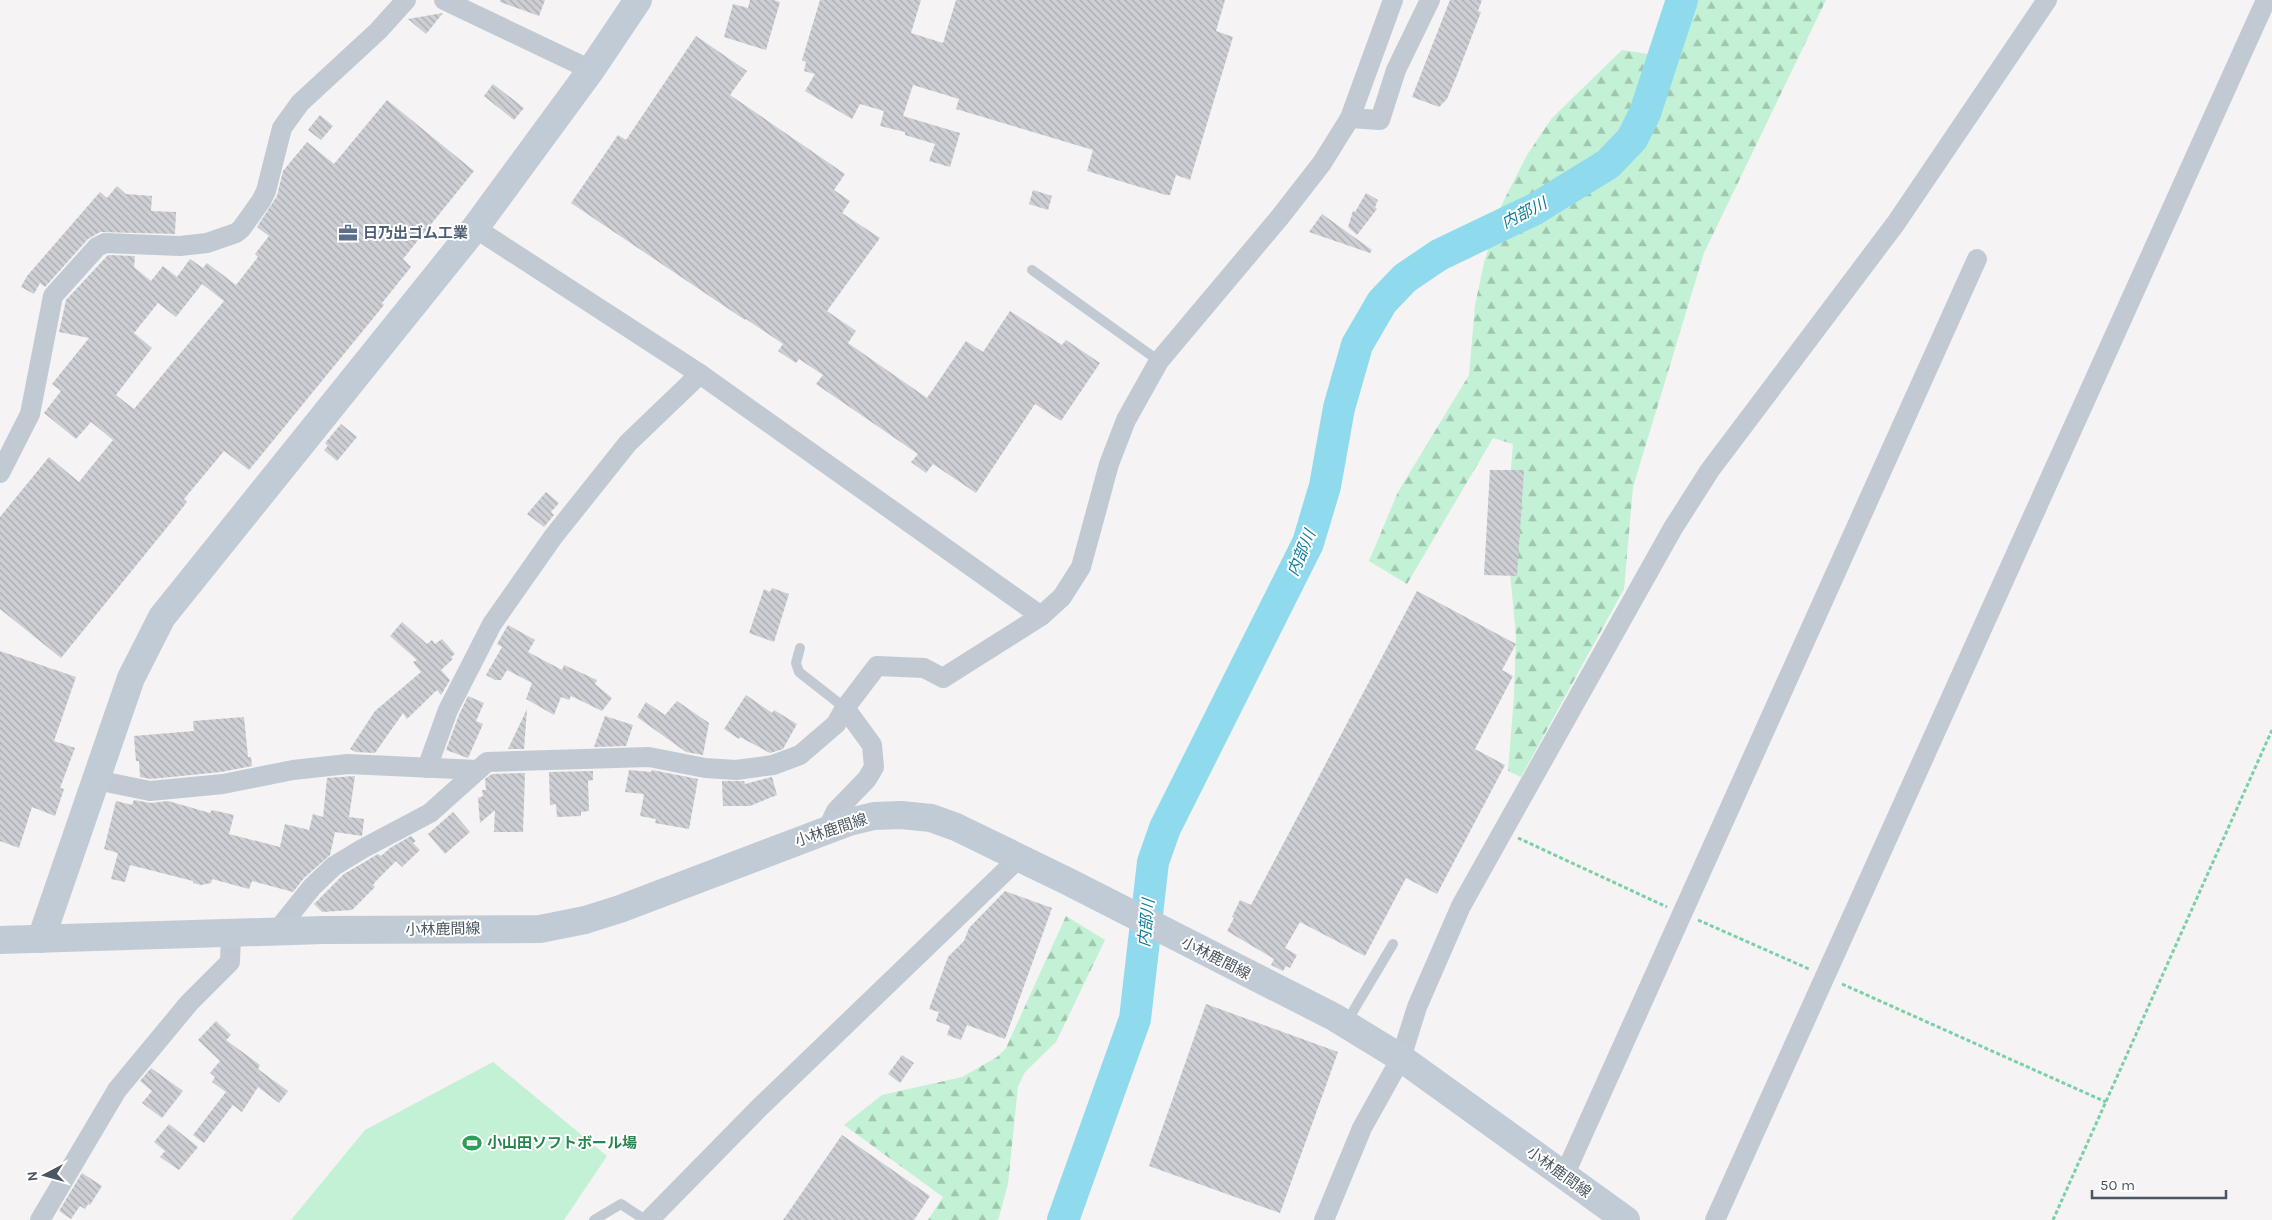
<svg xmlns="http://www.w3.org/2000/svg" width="2272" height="1220" font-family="Karla,'Noto Sans JP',sans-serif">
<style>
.grass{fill:#c3f1d5}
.forest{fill:url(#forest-firs)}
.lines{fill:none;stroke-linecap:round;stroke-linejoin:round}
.river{stroke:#90daee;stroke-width:32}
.building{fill:url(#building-back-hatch);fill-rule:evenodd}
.path{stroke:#7ad0a6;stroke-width:3;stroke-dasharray:4 2.5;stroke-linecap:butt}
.lane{stroke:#c1cad2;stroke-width:10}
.street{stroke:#c1cad2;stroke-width:20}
.secondary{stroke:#c1cbd6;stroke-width:28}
.labels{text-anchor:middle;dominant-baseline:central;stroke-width:4;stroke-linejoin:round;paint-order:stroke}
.service-label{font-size:15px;font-weight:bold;fill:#4e5e75;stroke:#fff;text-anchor:start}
.street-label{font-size:15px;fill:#4a5661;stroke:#fff}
.leisure-label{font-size:15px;font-weight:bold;fill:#27864d;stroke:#fff;text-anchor:start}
.water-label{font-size:16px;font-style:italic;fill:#0c7c9b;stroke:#fff}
</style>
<defs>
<pattern id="forest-firs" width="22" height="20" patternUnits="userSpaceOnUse" patternTransform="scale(1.25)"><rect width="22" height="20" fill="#c3f1d5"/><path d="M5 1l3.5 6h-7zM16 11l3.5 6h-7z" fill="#a0c6b0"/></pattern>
<pattern id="building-back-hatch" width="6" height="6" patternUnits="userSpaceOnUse" patternTransform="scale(1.25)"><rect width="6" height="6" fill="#cdcfd5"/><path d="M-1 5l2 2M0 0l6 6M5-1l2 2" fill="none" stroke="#a8abb0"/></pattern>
</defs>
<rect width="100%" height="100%" fill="#f5f3f3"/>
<path class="grass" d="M493 1062 607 1156 564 1220H291L365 1130Z"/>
<g class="forest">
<path d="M1689 0H1826L1704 253 1633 487 1624 589 1521 777 1508 771 1514 696 1516 636 1506 530 1513 444 1493 438 1407 584 1369 561 1398 492 1469 375 1475 305 1484 263 1501 206 1527 155 1552 118 1622 50 1668 57Z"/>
<path d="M1066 916 1105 940 1056 1042 1025 1072 1018 1086 1008 1184 999 1217 998 1220H928L943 1197 844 1125 882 1095 962 1077 997 1057 1006 1048Z"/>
</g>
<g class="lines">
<path class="river" d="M1063 1220 1135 1019 1153 862 1165 828 1308 543 1325 486 1339 408 1357 345 1382 302 1405 278 1439 255 1535 209 1608 164 1632 139 1645 113 1682 0"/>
</g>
<g class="building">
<path d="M500 0H545L539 16 500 2Z"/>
<path d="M750 0H773L780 2 766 50 724 37 733 4 748 8Z"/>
<path d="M820 0H921L911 33 943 43 956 0H1225L1216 31 1233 37 1190 180 1176 175 1170 195H1166L1087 171 1093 150 956 109 959 99 913 85 903 116 960 133 950 167 929 161 935 144 905 135V132L880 126 884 111 860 104 852 119 805 91 815 74 804 71 806 62 802 60Z"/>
<path d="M1450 0H1482L1478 11 1481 12 1457 75 1447 99 1439 107 1412 97Z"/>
<path d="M443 13 426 34 408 19Z"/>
<path d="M696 36 747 71 730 95 845 174 834 190 850 201 842 213 880 238 827 311 856 331 848 343 927 398 966 341 983 352 1010 311 1062 345 1066 340 1100 363 1061 421 1035 404 976 493 933 464 926 473 911 462 918 454 816 384 823 375 799 359 796 363 778 351 783 344 746 319 745 320 571 203 618 135 626 140Z"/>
<path d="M493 84 524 108 514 120 484 96Z"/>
<path d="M387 100 474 171 403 259 411 267 382 303 384 305 249 470 224 451 184 499 187 502 173 520 61 658 0 609V517L49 457 79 482 113 440 91 422 76 439 44 413 61 391 52 384 89 338 59 332 66 300 108 255 135 256 134 267 151 281 163 266 177 277 190 259 203 268 207 263 236 285 258 257 255 254 269 236 257 227 277 196 283 171 307 142 334 164ZM202 284 224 301 134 409 116 395 152 348 134 333 158 303 176 317Z"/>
<path d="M320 115 333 126 321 140 308 130Z"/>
<path d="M117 186 126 194 152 196 151 211 176 212 175 234 100 232 88 239 45 287 40 283 34 294 21 287 27 276 100 192 107 198Z"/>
<path d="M1033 190 1052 196 1048 210 1029 204Z"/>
<path d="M1366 193 1378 200 1375 207 1377 209 1357 235 1348 227 1353 211 1355 212Z"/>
<path d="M1322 214 1372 250 1370 253 1309 232Z"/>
<path d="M341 424 357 437 337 461 324 450 328 446 325 443Z"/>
<path d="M1490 470H1524L1517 576 1484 575Z"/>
<path d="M546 492 559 503 551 512 554 515 544 527 527 514Z"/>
<path d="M772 588 789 594 774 642 749 633 764 589 770 592Z"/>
<path d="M1417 591 1516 644 1502 670 1513 676 1475 749 1505 765 1437 894 1406 878 1365 956 1300 922 1285 948 1297 955 1290 968 1286 966 1283 971 1271 965 1274 959 1227 931 1234 918 1232 917 1240 900 1251 905Z"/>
<path d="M402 622 427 644 432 640 435 644 442 639 455 654 451 657 453 659 441 670 450 680 441 695 437 690 407 719 403 713 375 753 356 752 350 749 375 711 421 672 413 662 417 660 390 636Z"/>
<path d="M508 625 535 640 528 652 562 670 564 665 597 680 595 684 612 698 602 711 571 696 569 700 561 697 554 715 526 699 532 683 507 670 501 680H495L486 675 502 647 497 644Z"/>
<path d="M0 651 76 677 54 741 75 748 60 788 64 789 55 816 32 807 19 848 0 841Z"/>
<path d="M746 695 772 713 774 710 797 724 783 749 770 753 740 737 739 739 724 729Z"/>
<path d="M468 696 484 703 476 721 483 724 468 758 446 750 459 715Z"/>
<path d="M677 701 709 723 703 755 686 752 637 717 646 702 665 715Z"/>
<path d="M527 709 524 749H508Z"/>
<path d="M605 716 633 725 626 746 594 747Z"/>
<path d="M244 717 248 757H251L252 766 221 772 151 779 140 777 139 761H136L134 736 194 731 193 721Z"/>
<path d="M629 770 651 772 652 770 698 779 689 829 655 823 656 819 640 816 644 794 625 792Z"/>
<path d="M593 771V780L588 781 589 811 581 812V816L557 817 556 804 550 805 549 772Z"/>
<path d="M525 773 523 832H494L495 810 480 823 478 798 483 796 482 790H486L485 779 492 774Z"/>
<path d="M355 776 349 817 364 819 362 836 335 832 330 855 304 878 293 892 252 881 249 889 212 879 211 883 201 885 193 883V881L130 865 125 882 111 879 118 853 104 849 116 801 132 805 134 800 151 803 168 801 210 813 212 810 234 815 229 834 280 847 285 824 309 830 313 814 323 817 327 778Z"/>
<path d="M772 777 777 795 750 806H723L722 781H744L745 784Z"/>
<path d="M453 812 470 832 445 854 428 834Z"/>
<path d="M411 836 416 841 413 843 420 850 402 867 396 861 376 881 373 885 375 887 352 910 322 912 314 904 344 874 378 854 381 856 390 848Z"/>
<path d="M1005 891 1052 908 1005 1039 967 1025 961 1040 947 1035 950 1026 936 1021 939 1012 929 1009 948 957 964 941 969 928Z"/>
<path d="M1206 1004 1338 1052 1280 1213 1149 1166Z"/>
<path d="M216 1021 231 1035 226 1040 260 1065 258 1069 288 1091 279 1103 258 1087 242 1112 233 1105 204 1143 193 1135 226 1092 212 1082 215 1077 210 1073 220 1061 198 1040Z"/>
<path d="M902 1055 914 1063 900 1083 888 1074Z"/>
<path d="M151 1068 183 1091 162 1118 142 1103 152 1091 140 1081Z"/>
<path d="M169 1124 198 1147 179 1170 160 1157 165 1151 154 1142Z"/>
<path d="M842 1135 930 1196 914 1220H783Z"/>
<path d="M82 1173 102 1186 90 1205 88 1204 85 1209 80 1206 71 1219 59 1211Z"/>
</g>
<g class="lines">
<g class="path">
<path d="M1518 838 1667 907"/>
<path d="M1698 920 1809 969"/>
<path d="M1842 984 2106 1102"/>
<path d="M2053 1220 2272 730"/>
</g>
<g class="lane">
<path d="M1032 270 1159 361"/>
<path d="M800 648 796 663 799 672 845 708"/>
<path d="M1346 1023 1393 944"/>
<path d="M594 1220 621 1204 645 1220"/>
</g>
<g class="street">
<path d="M444 0 591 70"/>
<path d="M1350 118 1380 120 1396 70 1430 0"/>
<path d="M475 228 700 374 1041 616 1062 597 1081 567 1109 464 1126 420 1159 361 1280 217 1322 163 1350 118 1393 0"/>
<path d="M0 473 30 414 53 296 97 247 105 243 180 246 207 243 236 233 241 229 261 201 266 191 282 128 300 103 378 31 406 0"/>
<path d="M845 708 877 666 924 668 943 678 1041 616"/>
<path d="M427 768 448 710 492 624 553 537 628 443 700 374"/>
<path d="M96 780 150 791 223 784 293 770 348 764 478 770"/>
<path d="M276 932 312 887 334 866 362 849 430 813 487 762 649 757 705 768 736 770 773 765 800 755 836 724 845 708 872 745 874 767 867 779 836 811 827 830"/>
<path d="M1564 1176 1977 259"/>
<path d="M40 1220 117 1090 189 1003 230 962 231 934"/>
<path d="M649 1220 759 1108 1019 858"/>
<path d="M1324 1220 1362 1128 1401 1058 1417 1007 1461 906 1673 528 1710 470 1896 223 2047 0"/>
<path d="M1715 1220 2266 0"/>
</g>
<g class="secondary">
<path d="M41 939 131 678 162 617 475 228 591 70 638 0"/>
<path d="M0 940 324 930 540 929 585 920 620 909 849 822 874 816 901 815 931 818 956 827 1069 882 1334 1017 1401 1058 1626 1220"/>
</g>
</g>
<defs>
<g id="office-bare" transform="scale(1.5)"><path d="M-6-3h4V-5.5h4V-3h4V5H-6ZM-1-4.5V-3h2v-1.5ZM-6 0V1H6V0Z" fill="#5c6f8a" stroke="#fff" stroke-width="2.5" paint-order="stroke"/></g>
<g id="stadium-bare" transform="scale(1.5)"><path d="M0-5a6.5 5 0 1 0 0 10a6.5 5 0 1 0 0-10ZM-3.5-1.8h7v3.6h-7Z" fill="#2e9e5b" stroke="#fff" stroke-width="2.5" paint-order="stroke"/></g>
</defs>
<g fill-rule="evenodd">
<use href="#office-bare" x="348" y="233"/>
<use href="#stadium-bare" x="472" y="1143"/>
</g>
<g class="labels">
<g class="service-label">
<text x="363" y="233">日乃出ゴム工業</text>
</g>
<g class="street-label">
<text transform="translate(831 830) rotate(-18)">小林鹿間線</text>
<text transform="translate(443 929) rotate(-1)">小林鹿間線</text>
<text transform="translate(1216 958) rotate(27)">小林鹿間線</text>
<text transform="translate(1559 1172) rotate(36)">小林鹿間線</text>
</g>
<g class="leisure-label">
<text x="487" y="1143">小山田ソフトボール場</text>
</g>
<g class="water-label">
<text transform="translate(1524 213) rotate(-27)">内部川</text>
<text transform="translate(1301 553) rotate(-67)">内部川</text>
<text transform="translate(1146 923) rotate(-84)">内部川</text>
</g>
</g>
<g transform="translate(45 1175) rotate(264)" stroke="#ffffff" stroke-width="4" paint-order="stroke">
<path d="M0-4L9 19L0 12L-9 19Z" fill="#4a5661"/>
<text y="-8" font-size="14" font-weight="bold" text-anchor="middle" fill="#4a5661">N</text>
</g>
<path d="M2092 1190v8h134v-8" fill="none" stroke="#4a5661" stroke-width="2.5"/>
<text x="2100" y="1190" font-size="15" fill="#4a5661" stroke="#ffffff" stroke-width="4" paint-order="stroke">50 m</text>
</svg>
